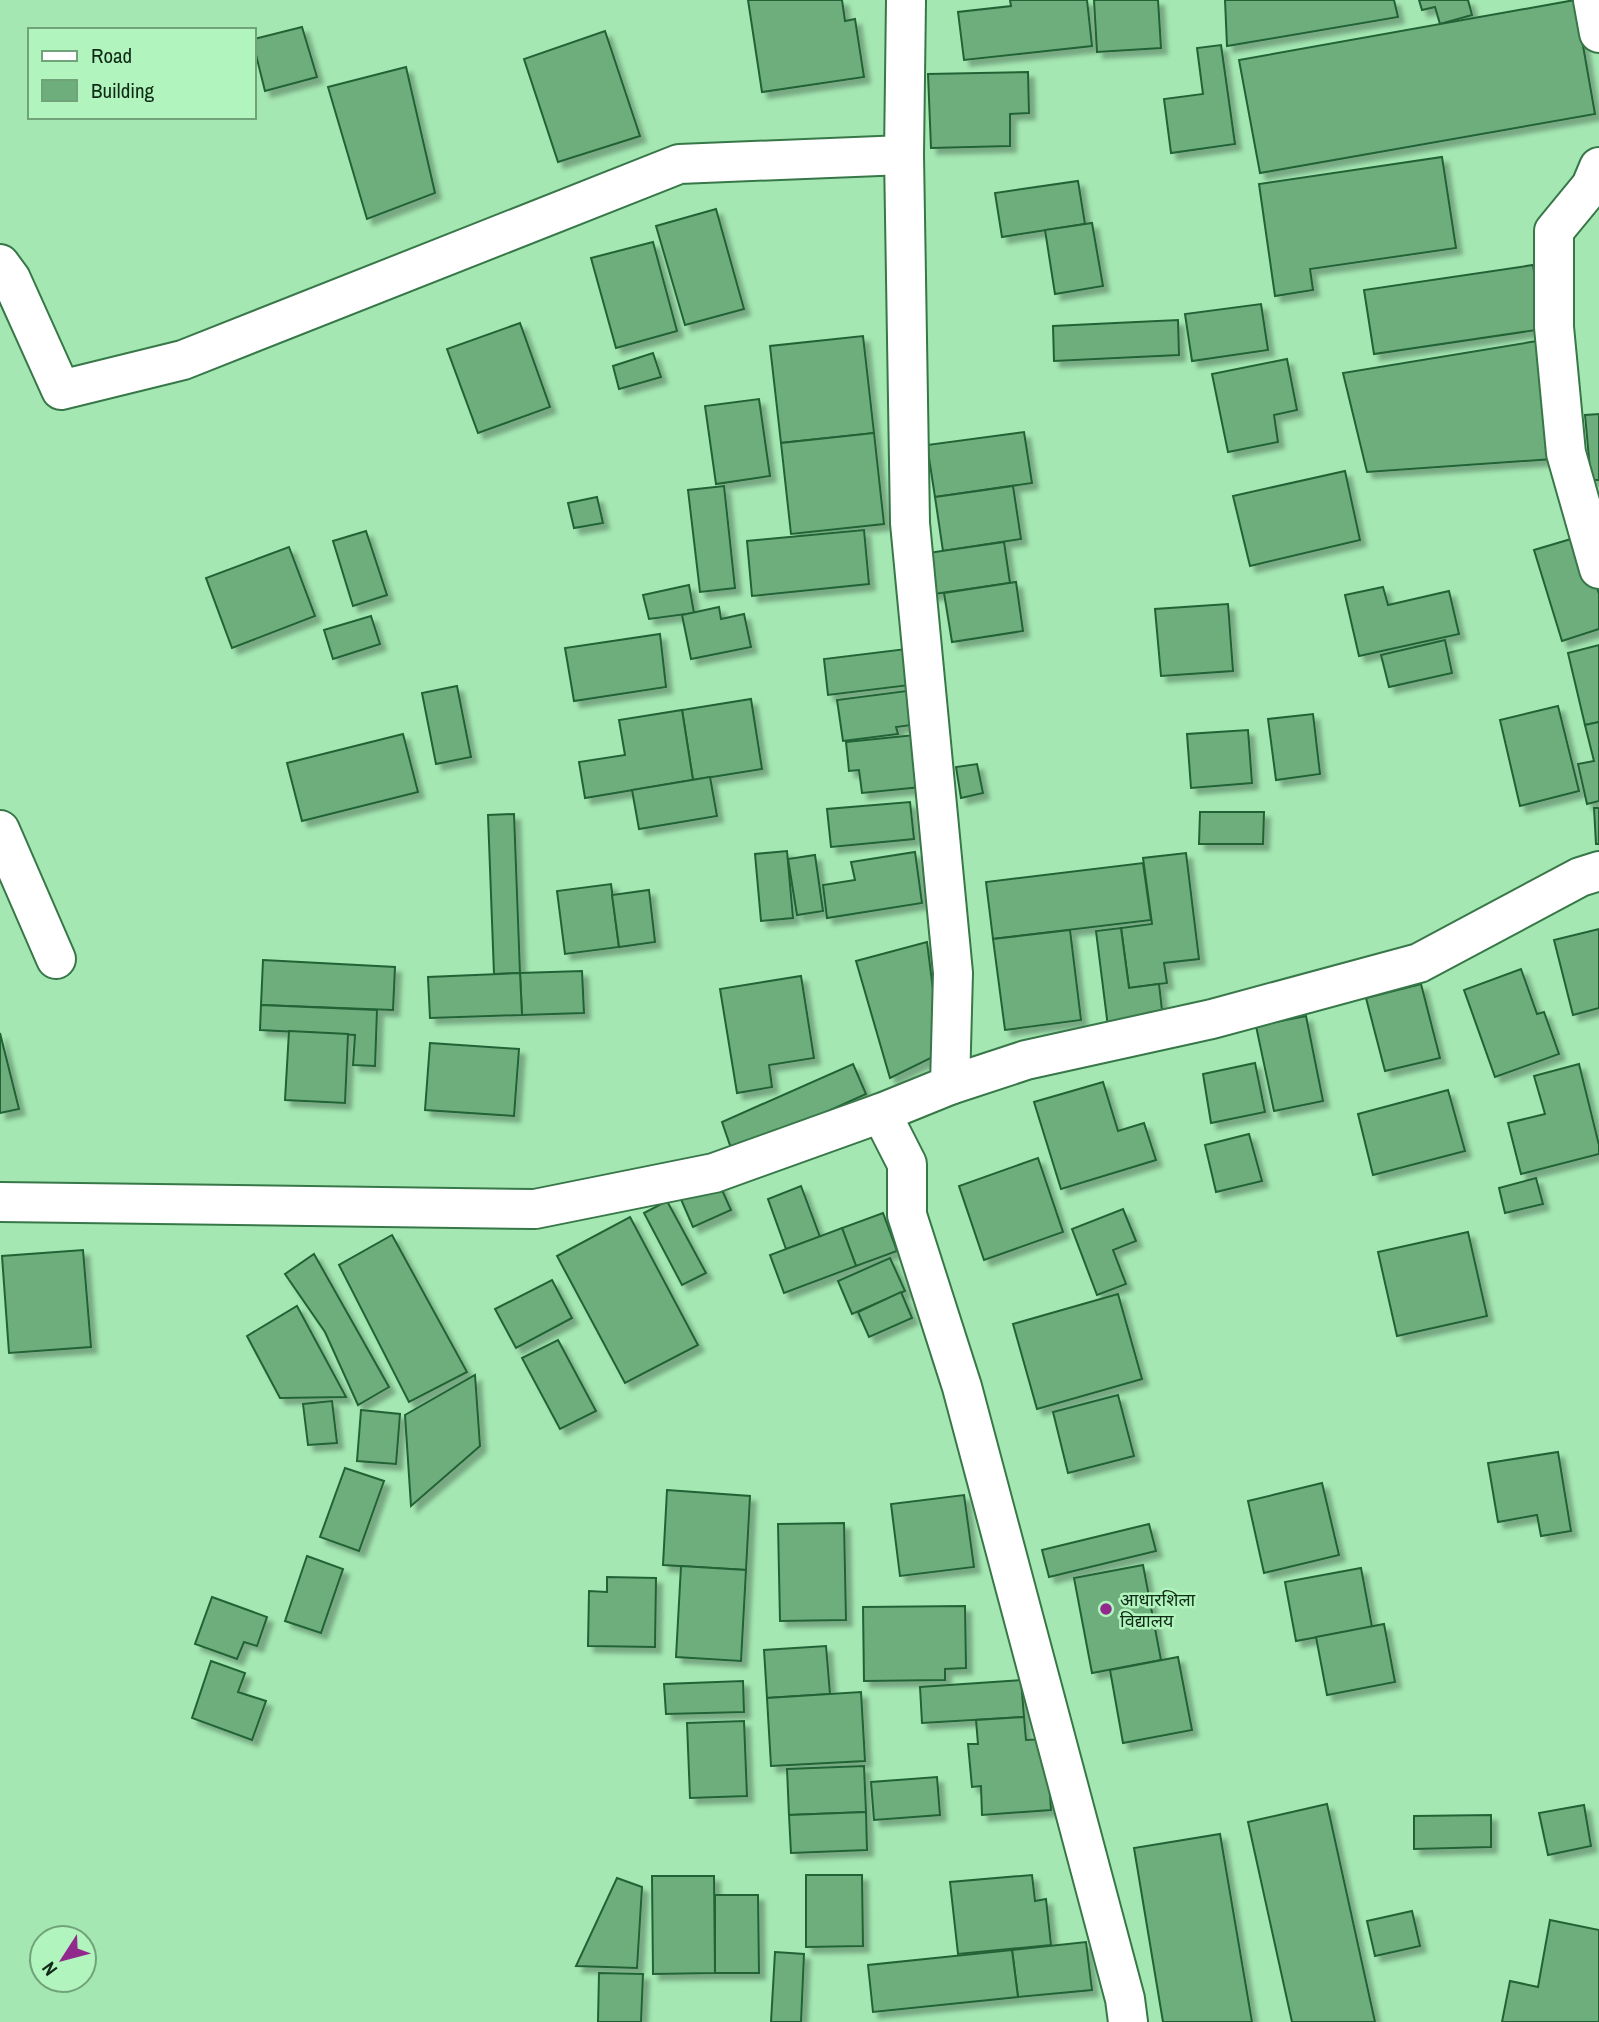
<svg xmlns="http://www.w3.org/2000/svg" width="1599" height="2022" font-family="'Archivo Narrow','Noto Sans Devanagari',sans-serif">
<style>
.building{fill:#6eae7c;stroke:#226336;stroke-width:2;filter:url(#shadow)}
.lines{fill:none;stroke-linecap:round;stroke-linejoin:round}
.minor-casing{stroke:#377748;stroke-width:42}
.minor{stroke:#fff;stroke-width:38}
.poi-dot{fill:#92298c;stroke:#b1f4be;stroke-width:2.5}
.labels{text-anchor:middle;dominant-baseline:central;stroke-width:5;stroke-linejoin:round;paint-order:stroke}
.poi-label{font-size:18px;fill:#102a16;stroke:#b1f4be;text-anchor:start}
</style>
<defs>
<filter id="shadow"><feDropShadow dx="6" dy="6" stdDeviation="2" flood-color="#0004"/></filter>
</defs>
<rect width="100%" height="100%" fill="#a4e7b2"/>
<g class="building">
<path d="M748 0H842L845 21 855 19 864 77 762 92Z"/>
<path d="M1010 0H1087L1092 46 964 60 958 12 1011 6Z"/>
<path d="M1094 0H1158L1161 48 1097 52Z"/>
<path d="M1225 0H1394L1398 17 1227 46Z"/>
<path d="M1419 0H1468L1472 15 1440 24 1435 7 1422 10Z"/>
<path d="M1575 0 1595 114 1260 173 1239 60Z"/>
<path d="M302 27 317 77 265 91 254 47V39Z"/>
<path d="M605 31 640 136 558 162 524 59Z"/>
<path d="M1221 45 1235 144 1171 153 1164 99 1203 94 1197 48Z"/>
<path d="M406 67 435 193 367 219 328 87Z"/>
<path d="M1028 72 1029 113 1010 114V146L931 148 928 74Z"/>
<path d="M1442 157 1456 248 1310 269 1313 290 1275 296 1259 184Z"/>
<path d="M1078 181 1085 224 1002 237 995 193Z"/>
<path d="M716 209 744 309 685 325 656 226Z"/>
<path d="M1092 223 1103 286 1055 294 1045 230Z"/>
<path d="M653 242 677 331 616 348 591 258Z"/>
<path d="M1533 265 1543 329 1374 354 1364 290Z"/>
<path d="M1261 304 1268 350 1192 361 1185 314Z"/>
<path d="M1178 320 1179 355 1054 361 1053 326Z"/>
<path d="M520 323 550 407 478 433 447 349Z"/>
<path d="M863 336 874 433 781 443 770 346Z"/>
<path d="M1543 340 1553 459 1367 472 1343 373Z"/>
<path d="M653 353 661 377 619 389 613 366Z"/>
<path d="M1287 359 1297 410 1274 415 1278 442 1228 452 1212 374Z"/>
<path d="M759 399 770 476 716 484 705 406Z"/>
<path d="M1599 414V480H1591L1585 415Z"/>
<path d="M1024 432 1032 483 935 497 927 445Z"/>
<path d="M874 433 884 524 791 534 781 443Z"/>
<path d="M1345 471 1360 540 1250 566 1233 496Z"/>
<path d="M724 486 735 588 700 592 688 490Z"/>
<path d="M1013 486 1021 539 943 551 935 497Z"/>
<path d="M597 497 603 523 574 528 568 503Z"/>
<path d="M864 530 869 584 752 596 747 541Z"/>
<path d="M366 531 387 595 353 606 333 541Z"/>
<path d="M1581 536 1599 594V629L1562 641 1534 550Z"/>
<path d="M1004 542 1010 583 927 595 921 554Z"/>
<path d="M289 547 315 616 232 648 206 578Z"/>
<path d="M1016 582 1023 631 952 642 944 593Z"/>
<path d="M689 585 694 613 649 619 643 595Z"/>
<path d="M1383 587 1388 605 1449 591 1459 634 1359 656 1345 595Z"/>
<path d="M1228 604 1233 671 1161 676 1155 609Z"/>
<path d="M719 607 721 619 744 614 751 647 691 659 682 615Z"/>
<path d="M371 616 380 644 333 659 324 630Z"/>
<path d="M660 634 666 687 574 701 565 648Z"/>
<path d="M1445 640 1452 673 1389 687 1381 655Z"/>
<path d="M1599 645V722L1585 725 1568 653Z"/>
<path d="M906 649 910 685 828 695 824 659Z"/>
<path d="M457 686 471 757 436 764 422 693Z"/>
<path d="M914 690 919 724 896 727 898 734 843 741 837 700Z"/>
<path d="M751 699 762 769 693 780 682 710Z"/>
<path d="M1558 706 1579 791 1520 806 1500 720Z"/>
<path d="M682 710 693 780 585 798 579 762 625 755 619 720Z"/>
<path d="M1313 714 1320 774 1276 780 1268 719Z"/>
<path d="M1599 722V801L1587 804 1578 764 1594 761 1585 725Z"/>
<path d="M1248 730 1252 783 1191 788 1187 734Z"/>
<path d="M403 734 418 792 302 821 287 763Z"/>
<path d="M915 735 921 787 862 793 859 770 849 771 846 742Z"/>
<path d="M977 764 983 793 961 798 956 767Z"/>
<path d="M710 777 717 816 639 829 632 790Z"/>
<path d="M910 802 914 839 831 847 827 809Z"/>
<path d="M1594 808H1599V844H1596Z"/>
<path d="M1200 812H1264L1263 844H1199Z"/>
<path d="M514 814 520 973 494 974 488 815Z"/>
<path d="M787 851 793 918 761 921 755 854Z"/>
<path d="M915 852 922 903 827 918 823 885 855 880 851 862Z"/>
<path d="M1186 853 1199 959 1164 963 1167 983 1129 988 1121 928 1152 924 1143 858Z"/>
<path d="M815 855 823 911 797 915 788 859Z"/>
<path d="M1143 863 1151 920 993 939 986 882Z"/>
<path d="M611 884 619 947 565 954 557 891Z"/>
<path d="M649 890 655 942 619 947 612 895Z"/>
<path d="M1121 928 1129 988 1159 984 1163 1019 1108 1027 1096 931Z"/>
<path d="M1599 929V1008L1573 1015 1554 940Z"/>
<path d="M1070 930 1081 1020 1005 1030 993 939Z"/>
<path d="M927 942 941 1053 890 1078 856 961Z"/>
<path d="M263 960 395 967 393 1010 261 1005Z"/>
<path d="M1521 969 1537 1014 1544 1012 1559 1054 1495 1077 1464 990Z"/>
<path d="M582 971 584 1013 522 1015 520 973Z"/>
<path d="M520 973 522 1015 430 1018 428 977Z"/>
<path d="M801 976 814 1058 769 1065 772 1087 737 1093 720 989Z"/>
<path d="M1421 984 1440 1058 1385 1071 1366 998Z"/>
<path d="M261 1005 377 1010 375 1066 353 1065 355 1035 260 1030Z"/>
<path d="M1306 1016 1323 1101 1274 1111 1256 1026Z"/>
<path d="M289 1031 348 1034 345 1103 285 1100Z"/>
<path d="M0 1033 19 1109 0 1113Z"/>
<path d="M430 1043 519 1049 514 1116 425 1110Z"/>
<path d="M1255 1063 1265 1112 1211 1123 1203 1074Z"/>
<path d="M853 1064 866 1094 733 1154 722 1122Z"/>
<path d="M1579 1064 1599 1145V1154L1521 1174 1508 1123 1545 1114 1534 1076Z"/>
<path d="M1103 1082 1118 1131 1144 1123 1156 1160 1061 1189 1034 1102Z"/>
<path d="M1448 1090 1465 1151 1373 1175 1358 1114Z"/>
<path d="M1249 1134 1262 1181 1216 1192 1205 1145Z"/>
<path d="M1038 1158 1063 1232 984 1260 959 1186Z"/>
<path d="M1536 1178 1543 1204 1505 1213 1499 1188Z"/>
<path d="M718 1181 731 1210 693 1227 680 1197Z"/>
<path d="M801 1186 820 1237 786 1249 768 1199Z"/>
<path d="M667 1201 706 1273 682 1285 644 1213Z"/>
<path d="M1123 1209 1136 1241 1113 1250 1126 1284 1097 1295 1072 1229Z"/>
<path d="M883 1213 897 1251 856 1266 842 1228Z"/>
<path d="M630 1217 698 1345 625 1383 557 1256Z"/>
<path d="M842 1228 856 1266 784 1293 770 1255Z"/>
<path d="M1468 1232 1487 1316 1397 1336 1378 1252Z"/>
<path d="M392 1235 467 1372 409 1402 339 1265Z"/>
<path d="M83 1250 91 1347 9 1353 2 1256Z"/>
<path d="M314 1254 389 1387 358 1405 325 1332 285 1274Z"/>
<path d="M890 1258 905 1291 852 1314 838 1281Z"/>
<path d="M552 1280 572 1318 516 1348 495 1309Z"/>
<path d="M901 1292 912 1318 869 1337 858 1312Z"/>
<path d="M1118 1294 1142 1379 1037 1409 1013 1324Z"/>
<path d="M297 1306 346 1397 280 1398 247 1336Z"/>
<path d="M558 1340 596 1411 560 1429 522 1358Z"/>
<path d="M475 1375 480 1446 411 1506 405 1415Z"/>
<path d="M1118 1395 1134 1456 1068 1473 1053 1412Z"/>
<path d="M332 1401 337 1443 308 1445 303 1404Z"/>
<path d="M361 1410 400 1414 396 1464 357 1461Z"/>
<path d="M1558 1452 1571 1531 1541 1536 1537 1515 1498 1522 1488 1463Z"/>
<path d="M345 1468 384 1481 359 1551 320 1537Z"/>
<path d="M1322 1483 1339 1555 1264 1573 1248 1501Z"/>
<path d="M667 1490 750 1496 746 1570 663 1565Z"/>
<path d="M964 1495 974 1567 900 1576 891 1504Z"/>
<path d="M844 1523 846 1620 780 1621 778 1524Z"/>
<path d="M1149 1524 1156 1551 1049 1577 1042 1550Z"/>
<path d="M307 1556 343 1569 321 1633 285 1621Z"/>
<path d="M1143 1565 1161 1660 1092 1673 1074 1578Z"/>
<path d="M681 1566 746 1570 741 1661 676 1657Z"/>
<path d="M1361 1568 1372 1627 1296 1641 1285 1582Z"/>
<path d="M607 1577 656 1578 655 1647 588 1646 589 1591 607 1592Z"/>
<path d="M212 1597 267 1617 257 1646 244 1642 237 1659 195 1644Z"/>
<path d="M965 1606 966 1668 945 1669V1680L864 1681 863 1607Z"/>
<path d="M1384 1624 1395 1682 1327 1695 1316 1637Z"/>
<path d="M826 1646 830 1694 767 1698 764 1650Z"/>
<path d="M1178 1657 1192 1730 1123 1743 1110 1670Z"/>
<path d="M211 1661 245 1673 238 1692 266 1701 252 1740 192 1718Z"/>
<path d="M1021 1680 1024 1717 922 1723 920 1687Z"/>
<path d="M743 1681 744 1712 666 1714 664 1684Z"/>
<path d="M861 1692 865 1761 771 1766 767 1698Z"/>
<path d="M1024 1717 1026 1740 1046 1739 1051 1810 982 1815 981 1786 972 1787 968 1744H978L976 1720Z"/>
<path d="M744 1721 747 1796 690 1798 687 1723Z"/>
<path d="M864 1766 866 1812 789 1815 787 1769Z"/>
<path d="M937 1777 940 1815 874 1820 871 1782Z"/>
<path d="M1327 1804 1375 2022H1292L1248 1822Z"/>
<path d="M1584 1805 1591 1846 1548 1855 1539 1813Z"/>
<path d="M866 1812 867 1850 791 1853 789 1815Z"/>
<path d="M1491 1815V1847L1414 1849V1816Z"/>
<path d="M1220 1834 1252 2022H1163L1134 1848Z"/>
<path d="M806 1875H862L863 1946 806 1947Z"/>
<path d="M1032 1875 1035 1901 1046 1899 1051 1945 958 1954 950 1882Z"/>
<path d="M652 1876H714L715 1973 653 1974Z"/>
<path d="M617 1878 642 1887 637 1968 576 1966Z"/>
<path d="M715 1895H758L759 1973H715Z"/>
<path d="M1412 1911 1420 1946 1375 1956 1367 1921Z"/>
<path d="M1550 1920 1599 1930V2022H1502L1510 1981 1538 1987Z"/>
<path d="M1086 1942 1092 1990 1018 1997 1012 1950Z"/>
<path d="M1012 1950 1018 1997 873 2012 868 1965Z"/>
<path d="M775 1952 804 1954 801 2022H771Z"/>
<path d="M599 1973 643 1974 641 2022H598Z"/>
</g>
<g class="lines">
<g class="minor-casing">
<g id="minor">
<path d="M906 0 904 155 910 523 953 973 950 1085 881 1113 907 1164V1215L962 1387 1125 1999 1128 2022"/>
<path d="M1593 0 1599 33"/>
<path d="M1599 167 1591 186 1554 231V327L1566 453 1599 569"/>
<path d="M0 264 11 279 61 390 183 360 679 164 904 155"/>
<path d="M0 830 56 959"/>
<path d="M950 1085 1026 1060 1212 1019 1419 963 1580 877 1599 871"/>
<path d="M0 1202 535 1209 714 1173 881 1113"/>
</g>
</g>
<use href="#minor" class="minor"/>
</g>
<circle class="poi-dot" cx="1106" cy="1609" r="7"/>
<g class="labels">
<g class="poi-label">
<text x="1120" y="1599">आधारशिला<tspan x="1120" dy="21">विद्यालय</tspan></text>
</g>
</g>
<rect x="28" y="28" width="228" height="91" fill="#b1f4be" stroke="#71a37b" stroke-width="2"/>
<rect x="42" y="51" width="35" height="10" fill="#ffffff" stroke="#71a37b" stroke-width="2"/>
<text x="91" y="63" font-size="21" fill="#102a16">Road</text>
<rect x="42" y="80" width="35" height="21" fill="#6eae7c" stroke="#71a37b" stroke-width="2"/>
<text x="91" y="98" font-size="21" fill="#102a16">Building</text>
<g transform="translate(63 1959) rotate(234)"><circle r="33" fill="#b1f4be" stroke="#71a37b" stroke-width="2"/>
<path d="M0-5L12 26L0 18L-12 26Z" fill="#92298c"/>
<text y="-10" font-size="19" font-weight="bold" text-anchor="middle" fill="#102a16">N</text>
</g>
</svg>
